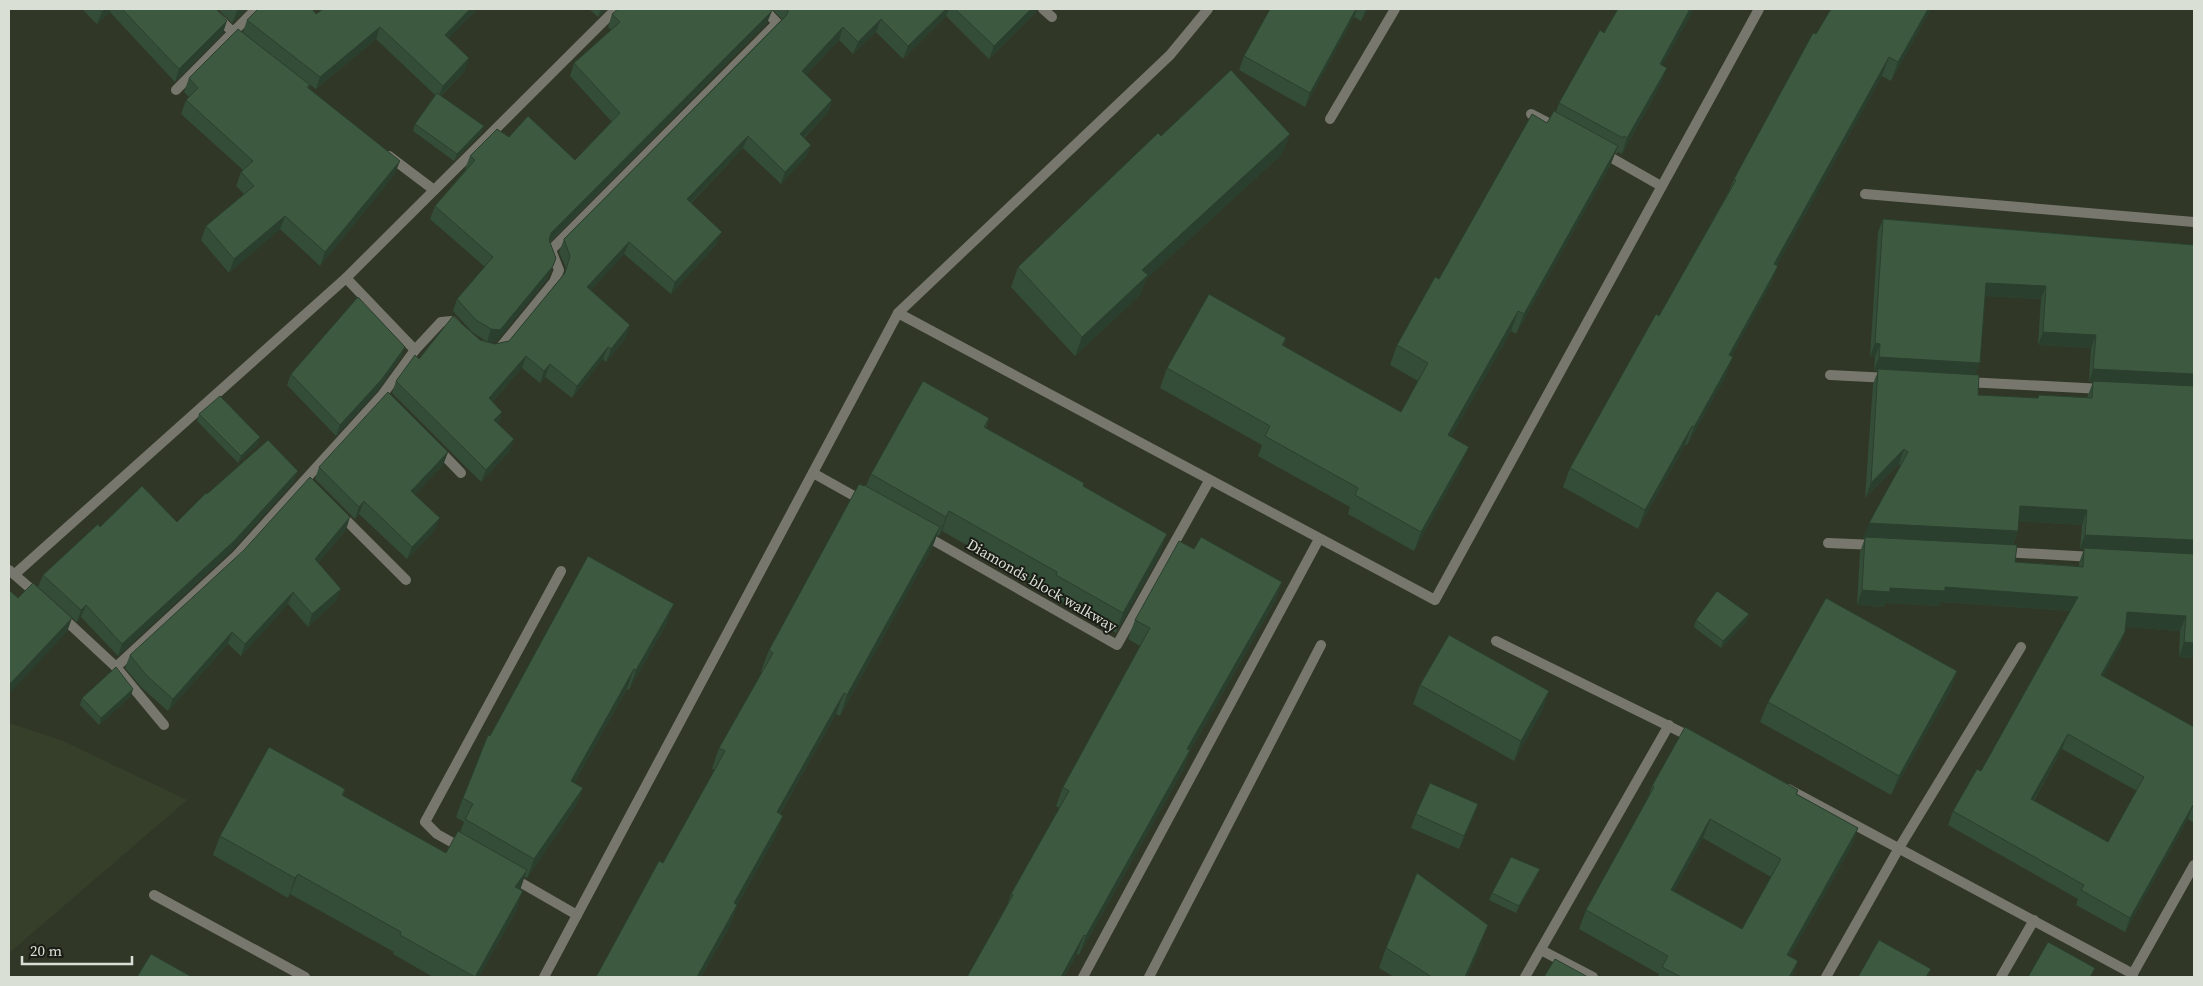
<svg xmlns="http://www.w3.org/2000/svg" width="2203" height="986" font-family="'Source Serif 4',serif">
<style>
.built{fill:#353f29}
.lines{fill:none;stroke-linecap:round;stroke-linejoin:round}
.lane{stroke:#77776e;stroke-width:10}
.street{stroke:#77776e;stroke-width:10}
.wall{fill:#344d38;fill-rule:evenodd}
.shaded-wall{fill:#2b3f2e}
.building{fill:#3d5a41;stroke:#2b3f2e;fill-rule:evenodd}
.labels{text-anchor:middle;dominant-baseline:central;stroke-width:4;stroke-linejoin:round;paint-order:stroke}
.street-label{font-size:15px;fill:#dadfd5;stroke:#1a1d16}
</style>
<rect width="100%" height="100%" fill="#303727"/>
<path class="built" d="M9 723 63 741 187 800 9 953Z"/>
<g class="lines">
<path class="lane" d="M764 9 777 23"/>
<g class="street">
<path d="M209 9 242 41"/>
<path d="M1043 9 1052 17"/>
<path d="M176 90 256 9"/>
<path d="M1531 114 1560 129"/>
<path d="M1330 119 1395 9"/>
<path d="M1603 153 1661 186"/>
<path d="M389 156 434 190"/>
<path d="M1865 194 2194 222"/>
<path d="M898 313 1435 600 1759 9"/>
<path d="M415 350 441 322 452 321 458 327"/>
<path d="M494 350 499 349 554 282 559 270 551 250 777 23"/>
<path d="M1830 375 1889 378"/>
<path d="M1966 382 2103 389"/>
<path d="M437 448 461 473"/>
<path d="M813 473 863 501"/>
<path d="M340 514 406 580"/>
<path d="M924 535 1117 645 1209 481"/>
<path d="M1828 543 1876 545"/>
<path d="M2003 552 2093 557"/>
<path d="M9 570 38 595"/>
<path d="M15 574 346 278 616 9"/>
<path d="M60 615 116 667 164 725"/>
<path d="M1496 641 1693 738"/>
<path d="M116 667 235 557 383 394 415 350 346 278"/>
<path d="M1788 789 2133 974"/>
<path d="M462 848 437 834 425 822 561 571"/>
<path d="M511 877 577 915"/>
<path d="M154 895 305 977"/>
<path d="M1541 950 1593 977"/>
<path d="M544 977 898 313 1170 55 1208 9"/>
<path d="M1083 977 1319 539"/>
<path d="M1149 977 1321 645"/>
<path d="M1525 977 1669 725"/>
<path d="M1826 977 1899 848 2021 647"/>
<path d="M2001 977 2034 920"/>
<path d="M2131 977 2194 865"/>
</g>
</g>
<g class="wall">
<path d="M82 9H216L223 33 175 82 110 12 97 24Z"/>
<path d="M218 9H247L232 23Z"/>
<path d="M323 9H477L448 38 465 71 441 96 484 126 481 133 454 161 413 131 415 124 435 95 376 39 316 89 310 85 309 88 395 174 320 266 280 229 229 273 201 240 206 226 244 194 236 186 241 172 243 170 181 114 186 100 189 97 184 92 189 78 243 32 247 20 316 14Z"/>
<path d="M589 9H607L598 17Z"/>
<path d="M772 9H1038L1037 11 989 59 946 16 903 59 876 32 853 54 839 40 806 75 832 100 828 112 804 138 811 145 806 157 781 184 743 148 691 203 717 244 671 294 624 254 591 290 626 338 606 362 603 359 572 398 545 377 540 383 522 368 492 402 502 412 498 424 510 451 481 482 392 393 396 381 419 359 480 340 486 341 472 332 453 311 457 299 485 267 430 219 435 206 466 169H465L470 156 509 137 575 160 612 122 570 76 574 63 611 30 608 27 612 14 767 23 550 242 548 278 496 342H487L495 344 509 341 564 274 566 268 559 252 564 239 782 19Z"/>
<path d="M1270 9H1368L1361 21 1354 17 1305 107 1239 70 1244 56Z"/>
<path d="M1618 9H1694L1662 65 1661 84 1622 154 1618 152 1617 154 1615 153 1610 166 1516 334 1511 331 1451 437 1461 466 1414 551 1348 514 1350 507 1258 456 1262 445 1160 388 1167 368 1286 338 1283 346 1401 412 1418 381 1390 365 1397 345 1439 279 1547 123 1556 112 1559 103 1604 33Z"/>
<path d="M1831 9H1931L1891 81 1882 76 1777 265 1771 284 1731 356 1726 376 1687 445H1685L1638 529 1563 487 1570 468 1659 316 1729 191 1734 179Z"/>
<path d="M1290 134 1282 154 1146 279 1140 295 1075 356 1011 287 1018 267 1161 136Z"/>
<path d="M1883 219 2194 245V658L2179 657 2180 631 2125 627 2120 646 2103 676 2194 727V823L2188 819 2125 932 2076 905 2078 899 1948 825 1953 811 1981 771 2070 611 1941 602 1940 606 1886 603 1884 607 1857 605 1860 552 1865 538H1863L1901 466 1899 464 1865 498 1873 384 1878 371 1874 370 1875 357H1870L1878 232ZM1985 296 2041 299 2038 345 2091 348 2089 382H2093L2088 395 2087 398 2039 395 2038 398 1978 395 1975 375ZM2018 521 2082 525 2080 549H2084L2079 563V566L2015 562 2013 545 2018 531ZM2062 749 2137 791 2108 842 2034 801Z"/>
<path d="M405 347 401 357 378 390 336 436 287 385 291 374Z"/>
<path d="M199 414 258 444 238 463 197 421Z"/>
<path d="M989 418 986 428 1083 486 1160 554 1116 633 1049 594 1050 592 942 531 939 536 937 535 932 548 840 716 836 714 780 814 783 816 775 837 737 906 730 926 701 977H596L663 863 715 770 712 769 719 748 762 672 761 671 769 650 864 486H866L871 474Z"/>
<path d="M448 452 443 465 415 494 435 530 407 559 359 514 355 519 315 479 319 467Z"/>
<path d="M298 471 293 483 230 552 118 656 81 617 77 622 38 587 43 575 100 527 177 522 207 494Z"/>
<path d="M346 530 318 563 336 601 308 627 288 604 241 656 228 644 168 711 142 688 125 668 130 655Z"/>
<path d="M1194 549 1282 582 1275 601 1190 751 1183 770 1079 955 1077 954 1064 977H967L1006 908 1011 894 1059 808 1056 806 1063 787 1140 646 1128 639 1135 620Z"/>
<path d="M1696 620 1747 621 1721 648 1694 627Z"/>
<path d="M667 623 629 690 627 689 574 783 583 788 575 807 527 878 524 877 520 890 516 911 479 977H433L393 954 394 952 290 894 288 898 213 855 220 836 345 789 343 796 446 853 460 832 464 822 456 817 463 798 490 736Z"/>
<path d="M1957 671 1950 691 1891 795 1760 722 1768 702Z"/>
<path d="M1420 685 1549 691 1542 711 1514 761 1413 704Z"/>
<path d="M131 696 99 725 80 705 82 698Z"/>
<path d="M1652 786 1798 790 1797 794 1858 828 1851 847 1790 956 1798 961 1792 977H1658L1659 974 1579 929 1586 910 1647 801ZM1703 838 1771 877 1742 929 1674 891Z"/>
<path d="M1478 804 1473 818 1459 849 1411 828 1416 814Z"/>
<path d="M1540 869 1537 876 1516 913 1489 900 1492 893Z"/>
<path d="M1481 945 1467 977H1394L1379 968 1386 948Z"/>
</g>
<g class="shaded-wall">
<path d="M105 9H111L110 12 97 24 102 12Z"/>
<path d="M239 9H247L232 23 237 11Z"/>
<path d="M470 9H477L440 47 445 35Z"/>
<path d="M601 9H607L598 17Z"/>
<path d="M946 9H949L946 16 903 59 908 46Z"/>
<path d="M1031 9H1038L1037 11 989 59 994 46Z"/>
<path d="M1356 9H1357L1354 17 1305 107 1310 93Z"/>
<path d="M1366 9H1368L1361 21Z"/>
<path d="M1690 9H1694L1654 80 1660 64Z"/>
<path d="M1928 9H1931L1891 81 1898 62Z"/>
<path d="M772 11 767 23 546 245 551 233Z"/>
<path d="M881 19 876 32 853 54 858 42Z"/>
<path d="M227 21 223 33 175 82 179 69Z"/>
<path d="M380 27 376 39 316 89 320 77Z"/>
<path d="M843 27 839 40 798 83 802 71Z"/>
<path d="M1889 57 1882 76 1768 282 1774 264Z"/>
<path d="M469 58 465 71 438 98 443 86Z"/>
<path d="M1667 68 1661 84 1622 154 1627 138Z"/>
<path d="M832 100 828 112 795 146 800 134Z"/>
<path d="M484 126 481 133 454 161 457 154Z"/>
<path d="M1290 134 1282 154 1146 279 1140 295 1075 356 1082 337 1142 270Z"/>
<path d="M748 136 743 148 682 211 687 199Z"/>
<path d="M811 145 806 157 781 184 785 172Z"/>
<path d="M1618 146 1610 166 1516 334 1524 314Z"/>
<path d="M400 161 395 174 320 266 325 252Z"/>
<path d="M285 216 280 229 229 273 234 259Z"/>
<path d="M722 232 717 244 671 294 675 282Z"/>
<path d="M629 242 624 254 583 299 587 287Z"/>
<path d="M556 258 548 278 496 342H487L491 329Z"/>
<path d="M1778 266 1771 284 1722 374 1729 355Z"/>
<path d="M1986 283 2046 286 2041 299 1982 296Z"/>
<path d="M1518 311 1511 331 1441 455 1448 435Z"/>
<path d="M630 325 626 338 606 362 611 349Z"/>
<path d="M2043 332 2096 335 2091 348 2038 345Z"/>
<path d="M1875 343 1880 344 1875 357H1870Z"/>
<path d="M405 347 401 357 378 390 336 436 340 425Z"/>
<path d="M608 347 603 359 572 398 577 386Z"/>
<path d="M526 356 522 368 484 410 489 398Z"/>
<path d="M1733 357 1726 376 1687 445 1694 427Z"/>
<path d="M1879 357 1980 363 1975 376 1874 370Z"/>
<path d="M550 364 545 377 540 383 544 371Z"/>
<path d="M2093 369 2194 374V388L2089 382Z"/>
<path d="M502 412 498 424 494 420Z"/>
<path d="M1692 426 1685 445 1638 529 1645 510Z"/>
<path d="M260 437 258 444 238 463 241 456Z"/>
<path d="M514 439 510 451 481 482 486 470Z"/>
<path d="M1469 447 1461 466 1414 551 1421 532Z"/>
<path d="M1904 449 1899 464 1865 498 1871 483Z"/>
<path d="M448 452 443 465 407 503 411 491Z"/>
<path d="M298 471 293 483 230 552 118 656 122 644Z"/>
<path d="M364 501 359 514 355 519 359 507Z"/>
<path d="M2020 506 2087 510 2082 525 2014 521Z"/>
<path d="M949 511 942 531 939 536 946 517Z"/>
<path d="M350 517 346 530 310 572 315 559Z"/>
<path d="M440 518 435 530 407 559 412 547Z"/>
<path d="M1869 523 2018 531 2012 546 1863 538Z"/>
<path d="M940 527 932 548 840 716 847 695Z"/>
<path d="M1167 534 1160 554 1116 633 1123 613Z"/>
<path d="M2085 535 2194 540V555L2080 549Z"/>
<path d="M1282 582 1275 601 1190 751 1183 770 1079 955 1086 936 1187 749Z"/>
<path d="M1945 587 2078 597 2073 611 1941 602 1940 606 1886 603 1884 607 1857 605 1862 590 1890 588Z"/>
<path d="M341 589 336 601 308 627 312 614Z"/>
<path d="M293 592 288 604 241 656 245 644Z"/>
<path d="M674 604 667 623 629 690 636 670Z"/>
<path d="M86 605 81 617 77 622 81 610Z"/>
<path d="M2127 612 2186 616 2180 631 2121 627Z"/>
<path d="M1749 614 1747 621 1721 648 1723 641Z"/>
<path d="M72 618 67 632 9 694V685Z"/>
<path d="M232 632 228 644 168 711 173 699Z"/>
<path d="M2125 632 2120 646 2096 690 2101 675Z"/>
<path d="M2184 642 2194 643V658L2179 657Z"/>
<path d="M634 669 627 689 564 801 571 781Z"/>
<path d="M1957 671 1950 691 1891 795 1899 776Z"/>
<path d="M133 689 131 696 99 725 101 718Z"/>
<path d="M1549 691 1542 711 1514 761 1521 741Z"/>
<path d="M844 693 836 714 769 833 777 812Z"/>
<path d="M2068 734 2062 749 2026 814 2031 799Z"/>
<path d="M583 788 575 807 527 878 534 859Z"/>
<path d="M1478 804 1473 818 1459 849 1464 836Z"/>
<path d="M2193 805 2188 819 2125 932 2130 918Z"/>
<path d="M783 816 775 837 737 906 730 926 701 977H697L734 903Z"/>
<path d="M1710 819 1703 838 1664 909 1671 890Z"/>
<path d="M1858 828 1851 847 1780 974 1787 955Z"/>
<path d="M1540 869 1537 876 1516 913 1519 906Z"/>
<path d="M527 870 520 890 515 887Z"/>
<path d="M298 874 290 894 288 898 295 878Z"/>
<path d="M523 891 516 911 479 977H475Z"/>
<path d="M1488 925 1481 945 1467 977H1465Z"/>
<path d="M1084 935 1077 954 1064 977H1061Z"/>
<path d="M1798 961 1792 977H1789Z"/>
</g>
<g class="building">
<path d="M99 9H105L102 12Z"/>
<path d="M122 9H216L227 21 179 69Z"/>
<path d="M258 9H312L316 14 323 9H470L445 35 469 58 443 86 380 27 320 77 247 20Z"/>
<path d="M618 9H770L772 11 551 233 549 240 556 258 553 266 500 330 491 329 476 320 457 299 493 257 435 206 475 160 470 156 497 129 509 137 528 116 575 160 620 113 574 63 620 22 612 14Z"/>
<path d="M787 9H946L908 46 881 19 858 42 843 27 802 71 832 100 800 134 811 145 785 172 748 136 687 199 722 232 675 282 629 242 587 287 630 325 611 349 608 347 577 386 550 364 544 371 526 356 489 398 502 412 494 420 514 439 486 470 396 381 415 355 419 359 453 316 480 340 495 344 509 341 565 273 570 256 564 239 786 16 788 12Z"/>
<path d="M955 9H1031L994 46Z"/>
<path d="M1270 9H1356L1310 93 1244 56Z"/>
<path d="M1618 9H1690L1660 64 1667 68 1627 138 1624 136 1623 138 1559 103 1600 30 1604 33Z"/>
<path d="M1831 9H1928L1898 62 1889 57 1774 264 1778 266 1729 355 1733 357 1694 427 1692 426 1645 510 1570 468 1656 314 1659 316 1736 180 1734 179 1813 33 1816 34Z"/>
<path d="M238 29 310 85 307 87 400 161 325 252 285 216 234 259 206 226 254 186 241 172 253 161 186 100 198 88 189 78Z"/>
<path d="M1231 70 1290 134 1142 270 1148 275 1082 337 1018 267 1158 133 1161 136Z"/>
<path d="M437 93 484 126 457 154 415 124Z"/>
<path d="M1554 111 1618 146 1524 314 1518 311 1448 435 1469 447 1421 532 1355 495 1358 488 1265 436 1270 426 1167 368 1209 294 1286 338 1282 345 1401 412 1428 363 1397 345 1435 277 1439 279 1532 114 1547 123Z"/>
<path d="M1883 219 2194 245V374L2093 369 2096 335 2043 332 2046 286 1986 283 1980 363 1879 357 1880 344 1875 343Z"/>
<path d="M358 297 405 347 382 379 340 425 291 374Z"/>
<path d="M1878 369 1979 375 1978 395 2038 398 2039 395 2092 398 2093 381 2194 386V540L2085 535 2087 510 2020 506 2018 531 1869 523 1908 452 1904 449 1871 483Z"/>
<path d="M923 381 989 418 984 427 1084 483 1083 486 1167 534 1123 613 1056 575 1057 572 949 511 946 517 871 474Z"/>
<path d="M388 392 448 452 411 491 440 518 412 547 364 501 359 507 319 467Z"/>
<path d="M220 396 260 437 241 456 199 414Z"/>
<path d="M268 440 298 471 235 540 122 644 86 605 81 610 43 575 98 524 100 527 142 486 177 522 206 493 207 494Z"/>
<path d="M310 477 350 517 315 559 341 589 312 614 293 592 245 644 232 632 173 699 147 676 130 655 244 550Z"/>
<path d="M859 484 864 486V485L940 527 847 695 844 693 777 812 783 816 734 903 737 905 697 977H596L659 861 663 863 725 751 719 748 773 653 769 650Z"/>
<path d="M1201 537 1282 582 1187 749 1190 750 1086 936 1084 935 1061 977H967L1013 895 1011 894 1069 791 1063 787 1150 628 1135 620 1179 541 1194 549Z"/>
<path d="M1865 537 2017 545 2015 562 2083 567 2084 548 2194 554V643L2184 642 2186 616 2127 612 2125 632 2101 675 2194 727V805H2193L2130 918 2081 890 2084 885 1953 811 1977 769 1981 771 2078 597 1945 587V591L1890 588V592L1862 590ZM2068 734 2144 777 2108 842 2031 799Z"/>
<path d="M588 556 674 604 636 670 634 669 571 781 583 788 534 859 465 819 473 804 463 798 488 735 490 736Z"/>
<path d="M33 583 72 618 9 685V590L18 598Z"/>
<path d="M1717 591 1749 614 1723 641 1696 620Z"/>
<path d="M1826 598 1957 671 1899 776 1768 702Z"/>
<path d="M1449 635 1549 691 1521 741 1420 685Z"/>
<path d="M116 667 133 689 101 718 82 698Z"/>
<path d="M1685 727 1798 790 1796 794 1858 828 1787 955 1798 961 1789 977H1681L1662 967 1668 956 1586 910 1654 787 1652 786ZM1710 819 1781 859 1742 929 1671 890Z"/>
<path d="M269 747 345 789 342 795 446 853 458 831 527 870 515 887 523 891 475 977 400 935 401 932 298 874 295 878 220 836Z"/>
<path d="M1430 783 1478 804 1464 836 1416 814Z"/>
<path d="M1511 857 1540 869 1519 906 1492 893Z"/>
<path d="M1417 873 1488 925 1465 977H1432L1386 948Z"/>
<path d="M1879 940 1931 969 1926 977H1858Z"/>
<path d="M2048 942 2095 968 2090 977H2028Z"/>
<path d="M151 954 192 977H137Z"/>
<path d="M1555 959 1588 977H1544Z"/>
</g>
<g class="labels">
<g class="street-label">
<text transform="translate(1042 585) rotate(30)">Diamonds block walkway</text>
</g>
</g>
<rect width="2203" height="986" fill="none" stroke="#dadfd5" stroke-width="20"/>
<path d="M22 956v8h110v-8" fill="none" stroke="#dadfd5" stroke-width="2.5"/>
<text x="30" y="956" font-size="15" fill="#dadfd5" stroke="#1a1d16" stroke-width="4" paint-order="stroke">20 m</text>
</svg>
